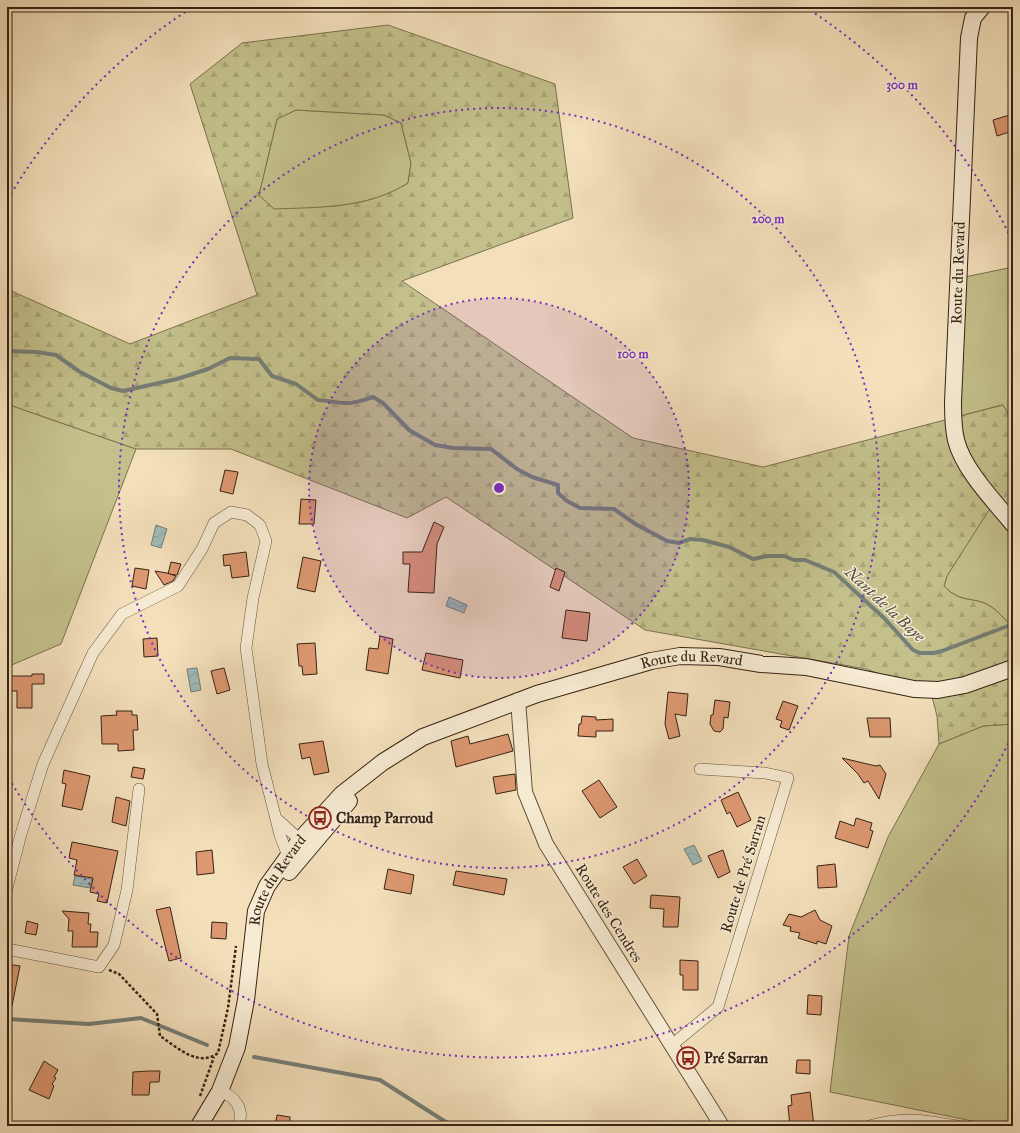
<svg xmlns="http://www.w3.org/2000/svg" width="1020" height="1133" font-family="'IM FELL Great Primer',serif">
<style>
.green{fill:#c3c08b;stroke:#7c714f}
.forest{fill:url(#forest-firs);stroke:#7c714f;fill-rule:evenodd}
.water{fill:url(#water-waves);stroke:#757e77}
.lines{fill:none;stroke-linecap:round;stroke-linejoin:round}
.stream{stroke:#757e77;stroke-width:4}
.building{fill:#dd9871;stroke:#362213}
.minor-casing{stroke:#65523d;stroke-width:12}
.tertiary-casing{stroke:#65523d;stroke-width:16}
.secondary-casing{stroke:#362213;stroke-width:18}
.path{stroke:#362213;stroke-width:2.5;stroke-dasharray:3 2;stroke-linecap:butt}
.minor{stroke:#f7ebd3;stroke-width:11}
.tertiary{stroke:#f7ebd3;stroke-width:14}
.secondary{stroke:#f7ebd3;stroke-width:16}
.ring{fill:none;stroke:#7b2cbf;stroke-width:2;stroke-dasharray:2 4}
.labels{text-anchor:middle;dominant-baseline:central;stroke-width:3;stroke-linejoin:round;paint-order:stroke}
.street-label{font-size:15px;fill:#362213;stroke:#f7ebd3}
.poi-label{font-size:15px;font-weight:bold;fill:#362213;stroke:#f7ebd3;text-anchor:start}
.water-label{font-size:16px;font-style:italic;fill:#565045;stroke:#f7ebd3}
.centre{fill:#7b2cbf;stroke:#f7ebd3;stroke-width:2}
.ring-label{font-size:12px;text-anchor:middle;font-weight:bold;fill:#7b2cbf;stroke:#f7ebd3;stroke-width:3;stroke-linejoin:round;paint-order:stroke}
</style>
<defs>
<pattern id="forest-firs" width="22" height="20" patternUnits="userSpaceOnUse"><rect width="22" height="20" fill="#c3c08b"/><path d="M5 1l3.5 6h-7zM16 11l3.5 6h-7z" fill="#a8a577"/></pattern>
<pattern id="water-waves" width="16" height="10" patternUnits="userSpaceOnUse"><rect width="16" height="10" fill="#9fbbba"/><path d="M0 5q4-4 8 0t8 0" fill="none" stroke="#8aa09f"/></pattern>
</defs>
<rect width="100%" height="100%" fill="#f3e0bb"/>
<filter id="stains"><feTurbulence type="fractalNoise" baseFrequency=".005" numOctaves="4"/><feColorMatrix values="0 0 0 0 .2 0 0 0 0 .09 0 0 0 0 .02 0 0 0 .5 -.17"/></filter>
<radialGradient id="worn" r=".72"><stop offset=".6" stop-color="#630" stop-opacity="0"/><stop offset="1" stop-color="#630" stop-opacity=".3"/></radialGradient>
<g class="green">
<path d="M296 110 384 115 401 123 411 163 408 183C367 209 321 207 274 210L259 195 277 119Z"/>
<path d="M1013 267V421L1002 405 948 419 955 279Z"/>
<path d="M7 404 136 449 61 644 7 667Z"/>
<path d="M989 509 1013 522V627C1006 621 998 611 990 606 974 596 961 604 944 586L947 576Z"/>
<path d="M1013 724V1126H997L830 1092 849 936 888 837 939 744 983 726Z"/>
</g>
<path class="forest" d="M388 25 555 84 573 218 402 281 633 438 763 467 1003 405 1013 421V522L989 510 947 576 944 586C960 604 974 596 990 606 998 611 1006 621 1013 627V724L983 726 939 744 937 716 931 693 866 669 645 630 446 497 407 518 231 449H136L7 404V289L130 344 257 295 190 84 242 43ZM296 110 384 115 401 123 411 163 408 183C367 209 321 207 274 209L259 195 277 119Z"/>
<g class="water">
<path d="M156 525 167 529 161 548 151 545Z"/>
<path d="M449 597 467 605 464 613 446 606Z"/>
<path d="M197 668 201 690 191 692 187 669Z"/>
<path d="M694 845 702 861 693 865 684 849Z"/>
<path d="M75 876 92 879 90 888 73 885Z"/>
</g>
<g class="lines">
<g class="stream">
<path d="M7 351 36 352 56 355 80 372 111 388 123 391 177 379 208 369 230 358 259 359 272 376 296 384 318 400C329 400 335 403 344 403 354 404 364 400 373 397L383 403 409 430 435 445 453 448 491 449 517 469 532 477 558 485V493L567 501 580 508 614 509 637 525 667 541 679 543 690 539 703 540 729 547 753 559 767 556H784L794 560H805L834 572 885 619 913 650 920 653H934L942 651 1013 624"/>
<path d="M7 1019 89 1024 141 1018 207 1045"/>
<path d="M254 1057 380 1080 452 1126"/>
<path d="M538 1126H559"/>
</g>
</g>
<g class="building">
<path d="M1013 114V131L997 136 993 120Z"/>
<path d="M225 470 238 472 233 494 220 491Z"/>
<path d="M301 499 316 500 314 524H299Z"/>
<path d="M434 522 444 527 437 544 434 593 408 592 410 564H403V552H422Z"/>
<path d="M246 552 249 576 232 578 230 565 224 566 223 555Z"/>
<path d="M303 557 321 561 315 592 297 588Z"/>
<path d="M171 562 181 564 177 575 168 574Z"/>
<path d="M135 568 149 570 146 589 132 586Z"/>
<path d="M556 568 565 572 559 591 550 587Z"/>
<path d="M155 571 167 573 176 576 173 581 164 585Z"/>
<path d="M566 610 590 613 587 641 562 638Z"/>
<path d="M380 636 393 639 388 674 366 670 369 648 378 649Z"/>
<path d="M157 638 158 656 144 657 143 639Z"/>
<path d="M315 643 317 674 303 675 302 666H299L297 644Z"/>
<path d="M426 653 463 660 460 678 422 670Z"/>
<path d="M224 668 230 690 217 694 211 671Z"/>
<path d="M32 674H44V684H32V708H17V691H11V676H32Z"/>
<path d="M668 692 688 694 686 716 675 714 680 736 669 739 665 724Z"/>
<path d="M715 700 730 702 728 718 724 717 723 729 720 732 714 731 710 724 711 715H713Z"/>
<path d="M783 701 798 706 789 730 780 727 782 721 776 719Z"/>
<path d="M116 711H132V715H137L138 730H133L134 750 118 751V744H102L101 716 117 715Z"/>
<path d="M582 716 596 717V720L613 719V731H596V737L578 736 579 724H581Z"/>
<path d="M867 718H890L891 737H870Z"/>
<path d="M508 734 513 751 456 767 451 741 468 736 470 744Z"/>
<path d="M323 741 329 772 314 775 310 757 302 759 299 744Z"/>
<path d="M842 758 876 766 880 765 886 774 879 799 868 781 864 783 858 774Z"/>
<path d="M133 767 145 769 143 779 131 777Z"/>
<path d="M64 770 90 776 82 810 62 806 66 784 62 783Z"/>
<path d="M515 774 516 790 496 794 493 777Z"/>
<path d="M599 780 617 807 600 818 582 791Z"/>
<path d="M738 792 751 820 737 827 730 812 727 814 721 800Z"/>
<path d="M116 797 130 801 126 826 112 822Z"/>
<path d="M856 818 872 823 870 830 873 831 868 848 835 838 840 821 854 826Z"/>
<path d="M72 842 118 851 107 903 97 901 99 894 90 892 93 878 74 875 77 860 69 858Z"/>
<path d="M212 850 214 873 197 875 196 852Z"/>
<path d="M723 850 730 872 718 878 708 856Z"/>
<path d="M637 859 647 876 634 884 623 867Z"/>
<path d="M835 864 837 887 818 888 817 866Z"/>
<path d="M388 869 414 875 411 894 384 889Z"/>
<path d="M456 871 507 879 504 895 453 885Z"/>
<path d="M651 895 680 897 678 927H663L664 909 650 908Z"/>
<path d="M170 907 181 958 169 961 156 910Z"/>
<path d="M815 910 820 920 832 926 826 944 817 941V944L798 938 800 933 790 931 791 927 783 925 789 914 801 917Z"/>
<path d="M62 911 89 913 88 924H91L90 932H98L97 947H72L73 931H68L69 919Z"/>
<path d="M27 921 38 924 36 935 25 933Z"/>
<path d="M212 922 227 923 226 939 211 938Z"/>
<path d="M680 960 698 961V990H683V975H680Z"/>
<path d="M7 964 20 966 12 1006H7Z"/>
<path d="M808 995 822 996 821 1015 807 1014Z"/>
<path d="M797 1060H810V1074L796 1073Z"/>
<path d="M44 1061 58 1070 54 1077 56 1078 52 1084 54 1086 49 1099 29 1090Z"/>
<path d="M148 1071H160L159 1082H150L149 1095H132L133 1072Z"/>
<path d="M810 1092 814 1126H790L788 1106 792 1105 791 1095Z"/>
<path d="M277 1115 290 1117V1126H275Z"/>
</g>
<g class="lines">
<g class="minor-casing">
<g id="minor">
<path d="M7 888 21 834 43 764 93 653 122 614 178 586 202 549 214 523 231 512 247 515 260 525 266 541 253 598 246 648 262 764 280 835 286 851 289 854 302 856 300 840 278 820"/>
<path d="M7 949 99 967 114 945 127 890 139 789"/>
<path d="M672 1045 718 1007 788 778 765 773 700 769"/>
<path d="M220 1091C236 1097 245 1110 238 1126"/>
<path d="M869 1126C905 1116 922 1120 957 1126"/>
</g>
</g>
<g class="tertiary-casing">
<path id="tertiary" d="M518 700 525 792 546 844 722 1126"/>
</g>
<g class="secondary-casing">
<g id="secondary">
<path d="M982 7 973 18 969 38 953 402C953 415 953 428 956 440 963 469 994 501 1013 524"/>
<path d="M289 872 349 801"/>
<path id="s1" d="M199 1126 220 1091 237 1047 246 1000 256 911 267 886 300 840 342 794 383 762 423 737 537 694 651 661 680 656 719 657 761 664 806 667 914 689 938 690 965 685 1013 668"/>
</g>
</g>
<g class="path">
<path d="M109 970 119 974 157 1014 160 1036C177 1047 198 1068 218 1053L228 1008 236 946"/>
<path d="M200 1096 214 1057"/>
</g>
<use href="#minor" class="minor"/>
<use href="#tertiary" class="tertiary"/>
<use href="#secondary" class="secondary"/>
</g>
<circle cx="499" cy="488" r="190" fill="#7b2cbf" fill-opacity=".12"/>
<g class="ring">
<circle cx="499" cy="488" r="190"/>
<circle cx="499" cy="488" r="380"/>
<path d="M1011 738A570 570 0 0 1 8 777M8 199A570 570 0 0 1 193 7M805 7A570 570 0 0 1 1011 238"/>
</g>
<defs>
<g id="bus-ring" transform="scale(1.15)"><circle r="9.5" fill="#f7ebd3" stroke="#8f2418" stroke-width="1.5"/><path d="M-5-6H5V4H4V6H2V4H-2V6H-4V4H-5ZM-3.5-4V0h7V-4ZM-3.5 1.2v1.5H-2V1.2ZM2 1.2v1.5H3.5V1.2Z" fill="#8f2418"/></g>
</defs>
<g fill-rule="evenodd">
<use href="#bus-ring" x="320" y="818"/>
<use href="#bus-ring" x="688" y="1058"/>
</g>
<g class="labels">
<g class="street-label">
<text transform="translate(958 273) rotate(-88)">Route du Revard</text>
<text stroke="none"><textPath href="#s1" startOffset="752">Route du Revard</textPath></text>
<text transform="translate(743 874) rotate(-73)">Route de Pré Sarran</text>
<text stroke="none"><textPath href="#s1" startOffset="262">Route du Revard</textPath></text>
<text transform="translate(609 913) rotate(58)">Route des Cendres</text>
</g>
<g class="poi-label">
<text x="336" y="818">Champ Parroud</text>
<text x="704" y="1058">Pré Sarran</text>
</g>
<g class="water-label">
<text transform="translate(885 604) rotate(43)">Nant de la Baye</text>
</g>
</g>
<circle cx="499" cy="488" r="6" class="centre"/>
<g class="ring-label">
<text x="902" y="89">300 m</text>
<text x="768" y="223">200 m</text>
<text x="633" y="358">100 m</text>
</g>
<rect width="1020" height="1133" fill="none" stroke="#f3e0bb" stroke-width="24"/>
<rect x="8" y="8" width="1004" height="1117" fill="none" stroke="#362213" stroke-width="2"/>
<rect x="12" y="12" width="996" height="1109" fill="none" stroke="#362213"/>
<rect width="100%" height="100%" filter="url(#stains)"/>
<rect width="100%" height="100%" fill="url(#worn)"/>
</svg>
